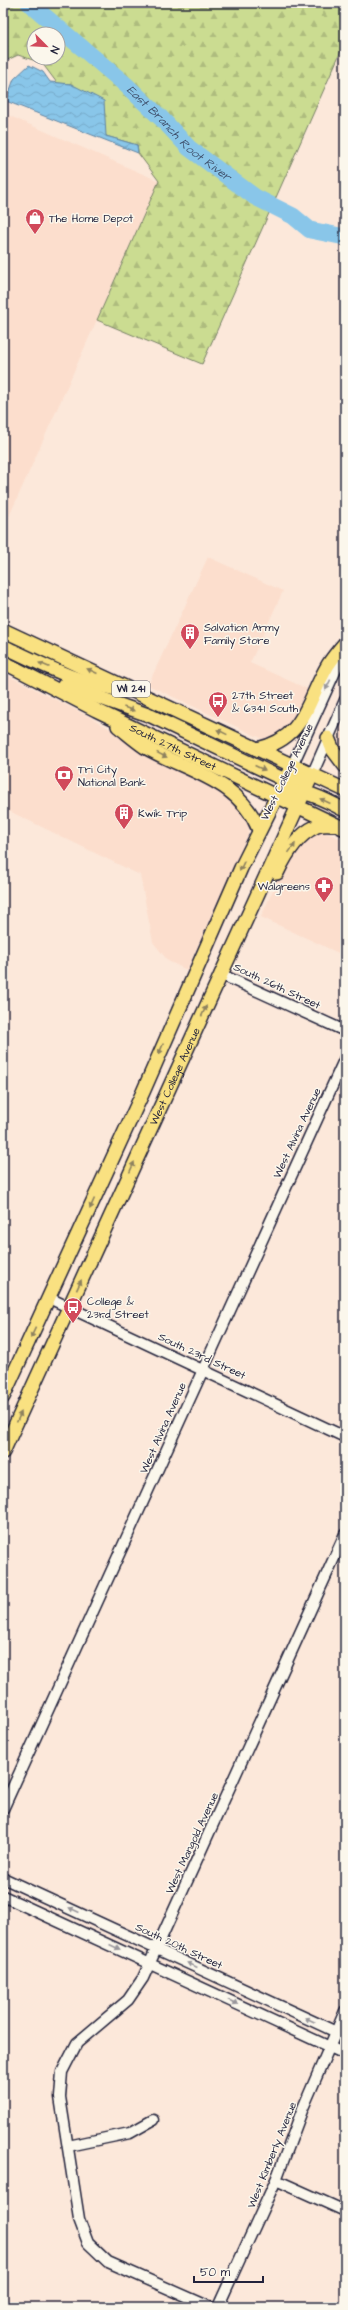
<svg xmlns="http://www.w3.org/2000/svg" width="348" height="2310" font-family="'Architects Daughter',sans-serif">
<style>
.built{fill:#fcdecd}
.forest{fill:url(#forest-firs);stroke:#767f66;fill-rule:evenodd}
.water{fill:url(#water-waves);stroke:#6084a3}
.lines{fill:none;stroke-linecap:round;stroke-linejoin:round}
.river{stroke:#89c6e9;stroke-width:17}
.minor-casing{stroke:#22223b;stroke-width:13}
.major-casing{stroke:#22223b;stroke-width:16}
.minor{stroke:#fbf7ec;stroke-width:10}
.major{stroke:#f9e181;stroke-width:13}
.oneway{fill:#8e825e}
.oneway2{fill:#99979c}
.labels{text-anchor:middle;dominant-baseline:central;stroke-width:3;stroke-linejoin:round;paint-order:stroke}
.shield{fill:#fbf7ec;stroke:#636270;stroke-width:1}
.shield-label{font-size:10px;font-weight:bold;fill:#22223b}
.poi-label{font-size:11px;fill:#22223b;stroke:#fbf7ec;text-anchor:start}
.street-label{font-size:11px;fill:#22223b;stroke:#fbf7ec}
.water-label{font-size:12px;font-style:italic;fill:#41536f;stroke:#fbf7ec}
</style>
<defs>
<pattern id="forest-firs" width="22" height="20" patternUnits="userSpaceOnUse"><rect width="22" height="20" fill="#cbdc91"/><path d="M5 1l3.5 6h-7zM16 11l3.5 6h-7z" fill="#aebc7e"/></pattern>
<pattern id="water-waves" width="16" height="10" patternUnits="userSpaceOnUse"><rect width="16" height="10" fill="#89c6e9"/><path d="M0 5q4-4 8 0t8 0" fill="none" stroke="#76aac9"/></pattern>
</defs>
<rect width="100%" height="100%" fill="#fce8da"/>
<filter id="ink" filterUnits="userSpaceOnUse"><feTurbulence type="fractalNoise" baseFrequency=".025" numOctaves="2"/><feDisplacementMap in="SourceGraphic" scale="8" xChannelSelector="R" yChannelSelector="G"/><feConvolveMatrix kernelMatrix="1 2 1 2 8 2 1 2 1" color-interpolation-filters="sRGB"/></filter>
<g filter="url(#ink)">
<g class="built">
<path d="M3 113 159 181 3 530Z"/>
<path d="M208 557 283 591 250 663 312 691 289 728 267 741 148 685Z"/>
<path d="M3 673 90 717 143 749 222 789 250 822 248 835 187 970 168 961 153 942 140 875 3 808Z"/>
<path d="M345 718V761L337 746V740Z"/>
<path d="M321 831 345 840V956L261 917 282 870 304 840Z"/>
</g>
<path class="forest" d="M3 3 13 6 17 3H345V42L202 364 97 320 159 181 138 153 137 145 106 136 71 84 57 83 42 63 18 55 3 62ZM34 34H58V58H34Z"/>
<path class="water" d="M29 65 43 72 50 82 71 84 104 101 106 136 137 145 138 153 6 101 14 79Z"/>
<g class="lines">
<path class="river" id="s1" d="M29 3 125 84 161 118 189 148 255 197 293 216 310 230 345 237"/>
<g class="minor-casing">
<g id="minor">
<path d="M292 766 345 650"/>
<path d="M312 775 345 700"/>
<path d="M220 974 345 1031"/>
<path d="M49 1298 345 1437"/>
<path d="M3 1809 345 1058"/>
<path d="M3 1878 345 2036"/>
<path d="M3 1896 345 2054"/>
<path d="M68 2146 130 2133 153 2120"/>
<path d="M276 2180 345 2211"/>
<path d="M210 2307 108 2262 88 2243 79 2219 60 2097 62 2072 77 2043 128 2000 143 1978 345 1534"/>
<path d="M218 2307 276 2180 303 2108 345 2011"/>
</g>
</g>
<g class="major-casing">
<g id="major">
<path d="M3 630 345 790"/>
<path d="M3 646C41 664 83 686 125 690"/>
<path id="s2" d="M3 662 96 710 345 829"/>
<path d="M64 685 151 716 285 780 298 781 312 775"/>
<path d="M118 726C127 733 136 741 145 747 188 772 239 779 259 830"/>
<path d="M328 738 333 750 345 766"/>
<path d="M257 749C306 738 306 702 328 665 333 657 339 650 345 643"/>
<path d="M276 796C300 784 324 800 345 810"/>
<path d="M277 873C285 856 297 835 315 827 320 824 328 825 334 825"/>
<path d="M3 1397 143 1092 241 868 292 766"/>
<path id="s3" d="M3 1452 312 775"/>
</g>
</g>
<use href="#minor" class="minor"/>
<use href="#major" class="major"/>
</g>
<defs><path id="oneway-solid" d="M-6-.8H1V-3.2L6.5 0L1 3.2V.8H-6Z"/></defs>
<g class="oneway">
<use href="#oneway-solid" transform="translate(44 665) rotate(-157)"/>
<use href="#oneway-solid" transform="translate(92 671) rotate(-156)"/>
<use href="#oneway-solid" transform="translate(129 709) rotate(20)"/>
<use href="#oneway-solid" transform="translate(222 732) rotate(-154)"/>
<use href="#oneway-solid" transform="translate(162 755) rotate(26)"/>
<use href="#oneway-solid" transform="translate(260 768) rotate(25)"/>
<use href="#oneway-solid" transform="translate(325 801) rotate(-155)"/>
<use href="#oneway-solid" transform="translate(292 848) rotate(-54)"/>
<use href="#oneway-solid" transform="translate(242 866) rotate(115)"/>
<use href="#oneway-solid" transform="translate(204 1011) rotate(-65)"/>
<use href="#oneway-solid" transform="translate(161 1049) rotate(113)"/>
<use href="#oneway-solid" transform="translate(132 1167) rotate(-66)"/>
<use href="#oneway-solid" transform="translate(92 1204) rotate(114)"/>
<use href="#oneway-solid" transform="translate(79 1285) rotate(-65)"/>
<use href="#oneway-solid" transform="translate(33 1333) rotate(115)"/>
<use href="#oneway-solid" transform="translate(19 1417) rotate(-66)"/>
</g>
<g class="oneway2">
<use href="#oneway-solid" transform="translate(328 685) rotate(116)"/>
<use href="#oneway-solid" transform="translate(74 1910) rotate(-155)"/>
<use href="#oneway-solid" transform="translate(115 1947) rotate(24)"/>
<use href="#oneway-solid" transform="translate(192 1965) rotate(-155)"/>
<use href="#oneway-solid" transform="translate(233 2002) rotate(25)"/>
<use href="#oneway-solid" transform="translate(310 2020) rotate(-155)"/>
</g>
</g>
<defs>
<g id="shop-pin" transform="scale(1)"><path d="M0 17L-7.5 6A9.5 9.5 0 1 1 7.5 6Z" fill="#d1495b" stroke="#fbf7ec"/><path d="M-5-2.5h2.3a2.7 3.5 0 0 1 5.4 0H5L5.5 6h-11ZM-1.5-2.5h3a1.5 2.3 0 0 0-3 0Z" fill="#fff"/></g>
<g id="building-pin" transform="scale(1)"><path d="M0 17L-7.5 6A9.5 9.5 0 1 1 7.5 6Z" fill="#d1495b" stroke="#fbf7ec"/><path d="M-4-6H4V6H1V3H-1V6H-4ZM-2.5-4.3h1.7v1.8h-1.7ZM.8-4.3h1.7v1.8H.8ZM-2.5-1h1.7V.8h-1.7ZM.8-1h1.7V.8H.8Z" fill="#fff"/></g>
<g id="bus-pin" transform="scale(1)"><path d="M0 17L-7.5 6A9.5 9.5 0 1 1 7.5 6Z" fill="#d1495b" stroke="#fbf7ec"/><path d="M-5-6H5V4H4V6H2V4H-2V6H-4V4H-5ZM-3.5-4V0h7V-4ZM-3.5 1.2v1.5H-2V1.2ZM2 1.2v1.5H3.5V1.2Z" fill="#fff"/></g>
<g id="bank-pin" transform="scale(1)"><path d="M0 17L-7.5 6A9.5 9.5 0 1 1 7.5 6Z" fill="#d1495b" stroke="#fbf7ec"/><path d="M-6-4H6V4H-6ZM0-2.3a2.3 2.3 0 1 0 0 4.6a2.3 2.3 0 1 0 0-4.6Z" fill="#fff"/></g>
<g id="pharmacy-pin" transform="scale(1)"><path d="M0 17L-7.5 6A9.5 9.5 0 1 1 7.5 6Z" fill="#d1495b" stroke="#fbf7ec"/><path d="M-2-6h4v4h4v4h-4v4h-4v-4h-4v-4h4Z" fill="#fff"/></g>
</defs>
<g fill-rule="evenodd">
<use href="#shop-pin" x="35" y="218"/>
<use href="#building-pin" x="190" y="633"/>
<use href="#bus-pin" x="218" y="701"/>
<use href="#bank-pin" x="64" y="775"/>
<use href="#building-pin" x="124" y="813"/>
<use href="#pharmacy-pin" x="324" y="886"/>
<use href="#bus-pin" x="73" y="1307"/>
</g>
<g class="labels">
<rect class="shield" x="112" y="681" width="38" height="16" rx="3"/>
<g class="shield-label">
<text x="131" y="689">WI 241</text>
</g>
<g class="poi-label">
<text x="49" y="218">The Home Depot</text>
<text x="204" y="627">Salvation Army<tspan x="204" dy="13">Family Store</tspan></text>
<text x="232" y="695">27th Street<tspan x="232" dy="13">&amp; 6341 South</tspan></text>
<text x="78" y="769">Tri City<tspan x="78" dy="13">National Bank</tspan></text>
<text x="138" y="813">Kwik Trip</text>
<text x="310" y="886" text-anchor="end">Walgreens</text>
<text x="87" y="1301">College &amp;<tspan x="87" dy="13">23rd Street</tspan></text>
</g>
<g class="street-label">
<text stroke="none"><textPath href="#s2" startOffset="190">South 27th Street</textPath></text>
<text transform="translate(287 772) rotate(-64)">West College Avenue</text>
<text transform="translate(277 986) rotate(25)">South 26th Street</text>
<text stroke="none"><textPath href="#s3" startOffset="413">West College Avenue</textPath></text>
<text transform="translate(297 1133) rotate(-65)">West Alvina Avenue</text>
<text transform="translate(202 1356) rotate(25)">South 23rd Street</text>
<text transform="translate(163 1428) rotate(-66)">West Alvina Avenue</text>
<text transform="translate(192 1843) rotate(-65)">West Mangold Avenue</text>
<text transform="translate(179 1946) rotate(25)">South 20th Street</text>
<text transform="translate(272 2155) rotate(-68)">West Kimberly Avenue</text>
</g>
<g class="water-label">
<text stroke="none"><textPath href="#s1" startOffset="199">East Branch Root River</textPath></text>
</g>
</g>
<rect width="348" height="2310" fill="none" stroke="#fbf7ec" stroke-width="16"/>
<rect x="8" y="8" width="332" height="2294" fill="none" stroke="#22223b" stroke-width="1.5" filter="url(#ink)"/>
<g transform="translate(46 46) rotate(114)"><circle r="19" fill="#fbf7ec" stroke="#a4a2a5"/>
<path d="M0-3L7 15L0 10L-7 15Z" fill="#d1495b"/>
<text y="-6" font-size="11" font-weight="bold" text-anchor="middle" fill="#22223b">N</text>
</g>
<path d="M194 2276v6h69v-6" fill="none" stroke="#22223b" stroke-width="2"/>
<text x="200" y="2276" font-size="12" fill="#22223b" stroke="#fbf7ec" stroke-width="3" paint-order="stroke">50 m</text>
</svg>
